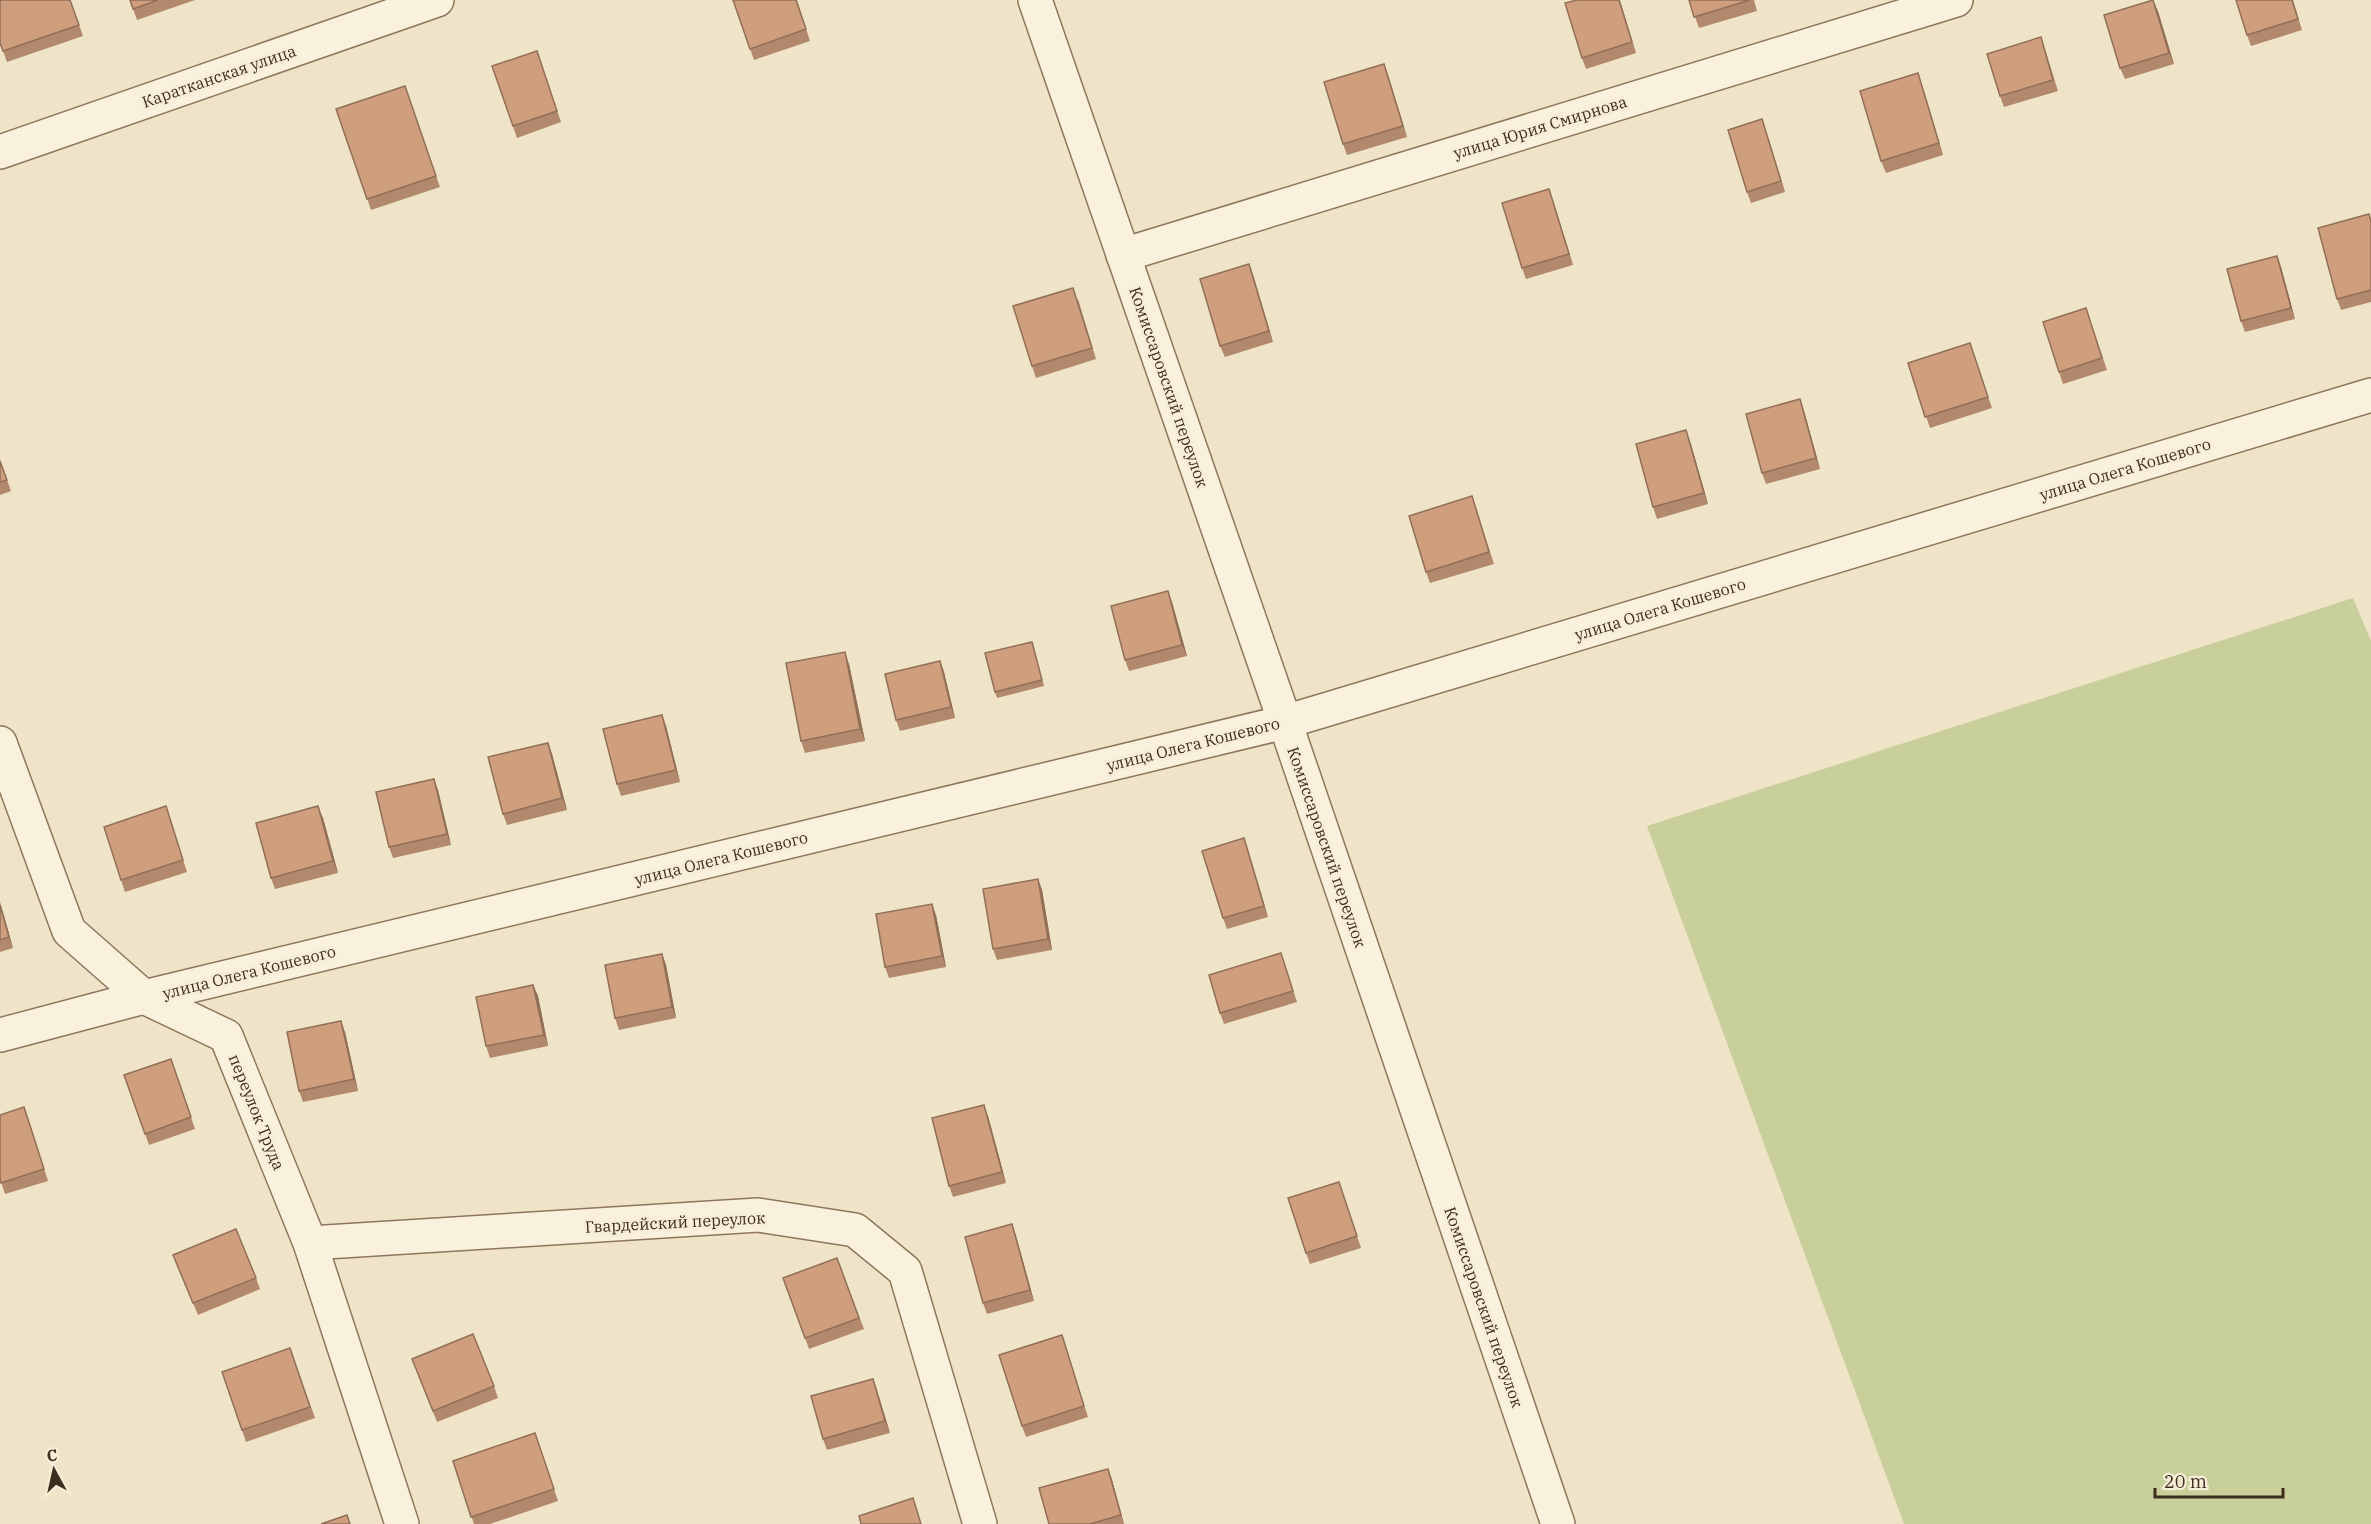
<svg xmlns="http://www.w3.org/2000/svg" width="2371" height="1524" font-family="'IBM Plex Serif',serif">
<style>
.green{fill:#c9cf9b}
.lines{fill:none;stroke-linecap:round;stroke-linejoin:round}
.street-casing{stroke:#8d765c;stroke-width:36}
.street{stroke:#faf1dc;stroke-width:33}
.wall{fill:#b2896c}
.shaded-wall{fill:#916f58}
.building{fill:#cf9f7d;stroke:#916f58;stroke-width:1.5}
.labels{text-anchor:middle;dominant-baseline:central;stroke-width:6;stroke-linejoin:round;paint-order:stroke}
.street-label{font-size:16px;fill:#3d2e20;stroke:#f7eed8}
</style>
<rect width="100%" height="100%" fill="#f0e4c8"/>
<path class="green" d="M2353 598 2371 641V1524H1904L1647 826Z"/>
<g class="lines">
<g class="street-casing">
<g id="street">
<path d="M1035 0 1285 722 1558 1524"/>
<path d="M0 152 437 0"/>
<path d="M1123 255 1956 0"/>
<path d="M0 743 69 931 144 997 226 1036 310 1243 402 1524"/>
<path d="M0 1035 144 997 1285 722 2371 395"/>
<path d="M310 1243 758 1215 855 1230 905 1271 980 1524"/>
</g>
</g>
<use href="#street" class="street"/>
</g>
<g class="wall">
<path d="M70 0 83 36 7 62 0 43Z"/>
<path d="M130 0H195L137 20Z"/>
<path d="M733 0H797L810 41 754 60Z"/>
<path d="M1577 0H1620L1636 53 1586 69 1582 58Z"/>
<path d="M1689 0H1754L1757 11 1699 28Z"/>
<path d="M2153 0 2174 64 2125 79 2120 68Z"/>
<path d="M2293 0 2302 30 2251 46 2247 35Z"/>
<path d="M2045 49 2058 91 2004 107 2000 96Z"/>
<path d="M537 51 561 122 517 138 492 66Z"/>
<path d="M1384 64 1407 137 1347 155 1343 144Z"/>
<path d="M1922 85 1943 155 1886 173 1881 161Z"/>
<path d="M405 86 440 187 371 210 336 109Z"/>
<path d="M1766 131 1785 192 1751 203 1747 192Z"/>
<path d="M1553 201 1573 265 1526 279 1522 268Z"/>
<path d="M2369 214 2371 220V302L2341 310 2337 299Z"/>
<path d="M2277 256 2281 267 2295 319 2245 332 2241 321Z"/>
<path d="M1253 275 1273 342 1225 357 1220 346Z"/>
<path d="M1078 299 1096 359 1036 378 1032 366Z"/>
<path d="M2086 308 2107 370 2063 384 2059 372Z"/>
<path d="M1970 343 1992 408 1930 428 1908 363Z"/>
<path d="M1804 411 1820 469 1766 484 1762 473Z"/>
<path d="M1690 441 1708 504 1657 519 1653 507Z"/>
<path d="M0 460 11 491 0 495Z"/>
<path d="M1476 508 1494 564 1430 583 1426 572Z"/>
<path d="M1172 602 1187 656 1129 671 1125 660Z"/>
<path d="M1032 642 1044 686 997 698 995 692Z"/>
<path d="M940 661 944 672 955 718 900 731 896 720Z"/>
<path d="M849 664 865 741 805 753 801 741Z"/>
<path d="M666 726 680 782 621 796 617 784Z"/>
<path d="M548 743 552 754 567 810 507 825 503 814Z"/>
<path d="M438 790 451 845 393 858 389 847Z"/>
<path d="M166 806 187 872 125 892 121 880Z"/>
<path d="M323 818 338 873 275 889 271 878Z"/>
<path d="M1248 850 1268 917 1227 929 1223 918Z"/>
<path d="M1038 879 1042 890 1052 950 997 960 993 949Z"/>
<path d="M0 902 13 948 0 952Z"/>
<path d="M936 915 946 967 889 978 885 967Z"/>
<path d="M662 954 666 965 676 1018 619 1030 615 1018Z"/>
<path d="M1285 965 1297 1002 1224 1024 1220 1013Z"/>
<path d="M533 985 538 996 548 1046 490 1058 486 1046Z"/>
<path d="M345 1032 358 1091 303 1102 299 1091Z"/>
<path d="M171 1059 195 1129 149 1145 124 1075Z"/>
<path d="M988 1116 1006 1183 953 1197 949 1186Z"/>
<path d="M28 1118 48 1181 5 1194 0 1179Z"/>
<path d="M1339 1182 1361 1248 1310 1264 1306 1253Z"/>
<path d="M1012 1224 1016 1236 1034 1301 987 1314 983 1303Z"/>
<path d="M173 1255 256 1278 260 1289 198 1315Z"/>
<path d="M837 1258 864 1329 809 1349 783 1278Z"/>
<path d="M1062 1335 1088 1417 1026 1437 1022 1426Z"/>
<path d="M290 1348 315 1418 246 1442 222 1372Z"/>
<path d="M416 1370 494 1386 498 1398 437 1422Z"/>
<path d="M873 1379 890 1433 827 1450 823 1439Z"/>
<path d="M535 1433 558 1501 490 1524H474L453 1461Z"/>
<path d="M1108 1469 1112 1480 1124 1524H1049Z"/>
</g>
<g class="shaded-wall">
<path d="M2153 0 2158 11 2174 64 2169 53Z"/>
<path d="M1384 64 1388 75 1407 137 1403 126Z"/>
<path d="M1918 73 1922 85 1943 155 1939 143Z"/>
<path d="M1762 119 1766 131 1785 192 1781 181Z"/>
<path d="M1549 189 1553 201 1573 265 1569 254Z"/>
<path d="M2277 256 2281 267 2295 319 2291 308Z"/>
<path d="M1249 264 1253 275 1273 342 1269 331Z"/>
<path d="M1800 399 1804 411 1820 469 1816 458Z"/>
<path d="M1686 430 1690 441 1708 504 1704 493Z"/>
<path d="M1168 591 1172 602 1187 656 1182 645Z"/>
<path d="M845 652 849 664 865 741 860 729Z"/>
<path d="M940 661 944 672 955 718 951 707Z"/>
<path d="M662 715 666 726 680 782 676 770Z"/>
<path d="M548 743 552 754 567 810 562 798Z"/>
<path d="M434 779 438 790 451 845 447 834Z"/>
<path d="M318 806 323 818 338 873 333 861Z"/>
<path d="M1244 838 1248 850 1268 917 1264 906Z"/>
<path d="M1038 879 1042 890 1052 950 1048 939Z"/>
<path d="M0 902 13 948 9 937Z"/>
<path d="M932 904 936 915 946 967 942 956Z"/>
<path d="M662 954 666 965 676 1018 672 1007Z"/>
<path d="M533 985 538 996 548 1046 544 1035Z"/>
<path d="M341 1021 345 1032 358 1091 354 1079Z"/>
<path d="M984 1105 988 1116 1006 1183 1002 1172Z"/>
<path d="M1012 1224 1016 1236 1034 1301 1030 1290Z"/>
<path d="M873 1379 877 1390 890 1433 885 1421Z"/>
<path d="M1108 1469 1112 1480 1124 1524 1121 1515Z"/>
</g>
<g class="building">
<path d="M0 0H70L79 25 3 51 0 43Z"/>
<path d="M130 0H158L133 9Z"/>
<path d="M733 0H796L806 29 750 49Z"/>
<path d="M1577 0H1619L1632 42 1582 58 1565 3Z"/>
<path d="M1689 0H1750L1694 17Z"/>
<path d="M2153 0 2169 53 2120 68 2104 15Z"/>
<path d="M2236 0H2292L2298 19 2247 35Z"/>
<path d="M2041 37 2053 80 2000 96 1987 54Z"/>
<path d="M537 51 557 111 513 126 492 66Z"/>
<path d="M1384 64 1403 126 1343 144 1324 82Z"/>
<path d="M1918 73 1939 143 1881 161 1860 91Z"/>
<path d="M405 86 436 176 367 199 336 109Z"/>
<path d="M1762 119 1781 181 1747 192 1728 130Z"/>
<path d="M1549 189 1569 254 1522 268 1502 203Z"/>
<path d="M2369 214 2371 222V290L2337 299 2318 228Z"/>
<path d="M2277 256 2291 308 2241 321 2227 269Z"/>
<path d="M1249 264 1269 331 1220 346 1200 279Z"/>
<path d="M1073 288 1092 348 1032 366 1013 306Z"/>
<path d="M2086 308 2102 358 2059 372 2043 322Z"/>
<path d="M1970 343 1988 397 1925 417 1908 363Z"/>
<path d="M1800 399 1816 458 1762 473 1746 414Z"/>
<path d="M1686 430 1704 493 1653 507 1636 444Z"/>
<path d="M0 461 7 480 0 482Z"/>
<path d="M1472 496 1489 552 1426 572 1409 516Z"/>
<path d="M1168 591 1182 645 1125 660 1111 606Z"/>
<path d="M1032 642 1042 680 995 692 985 653Z"/>
<path d="M845 652 860 729 801 741 786 663Z"/>
<path d="M940 661 951 707 896 720 885 674Z"/>
<path d="M662 715 676 770 617 784 603 729Z"/>
<path d="M548 743 562 798 503 814 488 757Z"/>
<path d="M434 779 447 834 389 847 376 792Z"/>
<path d="M166 806 183 860 121 880 104 827Z"/>
<path d="M318 806 333 861 271 878 256 823Z"/>
<path d="M1244 838 1264 906 1223 918 1202 851Z"/>
<path d="M1038 879 1048 939 993 949 983 889Z"/>
<path d="M932 904 942 956 885 967 876 914Z"/>
<path d="M0 905 9 937 0 940Z"/>
<path d="M1281 953 1293 991 1220 1013 1209 975Z"/>
<path d="M662 954 672 1007 615 1018 605 965Z"/>
<path d="M533 985 544 1035 486 1046 476 997Z"/>
<path d="M341 1021 354 1079 299 1091 287 1032Z"/>
<path d="M171 1059 191 1117 145 1134 124 1075Z"/>
<path d="M984 1105 1002 1172 949 1186 932 1118Z"/>
<path d="M24 1107 44 1169 1 1183 0 1179V1115Z"/>
<path d="M1339 1182 1357 1236 1306 1253 1288 1198Z"/>
<path d="M1012 1224 1030 1290 983 1303 965 1237Z"/>
<path d="M236 1229 256 1278 193 1303 173 1255Z"/>
<path d="M837 1258 859 1318 805 1338 783 1278Z"/>
<path d="M473 1334 494 1386 433 1411 412 1359Z"/>
<path d="M1062 1335 1084 1406 1022 1426 999 1355Z"/>
<path d="M290 1348 310 1407 242 1430 222 1372Z"/>
<path d="M873 1379 885 1421 823 1439 811 1396Z"/>
<path d="M535 1433 554 1489 471 1517 453 1461Z"/>
<path d="M1108 1469 1121 1515 1090 1524H1049L1039 1488Z"/>
<path d="M913 1498 921 1524H861L859 1516Z"/>
<path d="M347 1515 350 1524H321Z"/>
</g>
<g class="labels">
<g class="street-label">
<text transform="translate(219 76) rotate(-19)">Каратканская улица</text>
<text transform="translate(1540 127) rotate(-17)">улица Юрия Смирнова</text>
<text transform="translate(1169 387) rotate(71)">Комиссаровский переулок</text>
<text transform="translate(2125 469) rotate(-17)">улица Олега Кошевого</text>
<text transform="translate(1660 609) rotate(-17)">улица Олега Кошевого</text>
<text transform="translate(1193 744) rotate(-14)">улица Олега Кошевого</text>
<text transform="translate(1327 847) rotate(71)">Комиссаровский переулок</text>
<text transform="translate(721 858) rotate(-14)">улица Олега Кошевого</text>
<text transform="translate(249 972) rotate(-14)">улица Олега Кошевого</text>
<text transform="translate(257 1112) rotate(68)">переулок Труда</text>
<text transform="translate(675 1222) rotate(-3)">Гвардейский переулок</text>
<text transform="translate(1484 1307) rotate(71)">Комиссаровский переулок</text>
</g>
</g>
<g transform="translate(54 1470) rotate(352)" stroke="#f7eed8" stroke-width="4.5" paint-order="stroke">
<path d="M0-4.5L10 22L0 15L-10 22Z" fill="#3d2e20"/>
<text y="-9" font-size="16" font-weight="bold" text-anchor="middle" fill="#3d2e20">С</text>
</g>
<path d="M2155 1488v9h128v-9" fill="none" stroke="#3d2e20" stroke-width="3"/>
<text x="2164" y="1488" font-size="18" fill="#3d2e20" stroke="#f7eed8" stroke-width="4.5" paint-order="stroke">20 m</text>
</svg>
